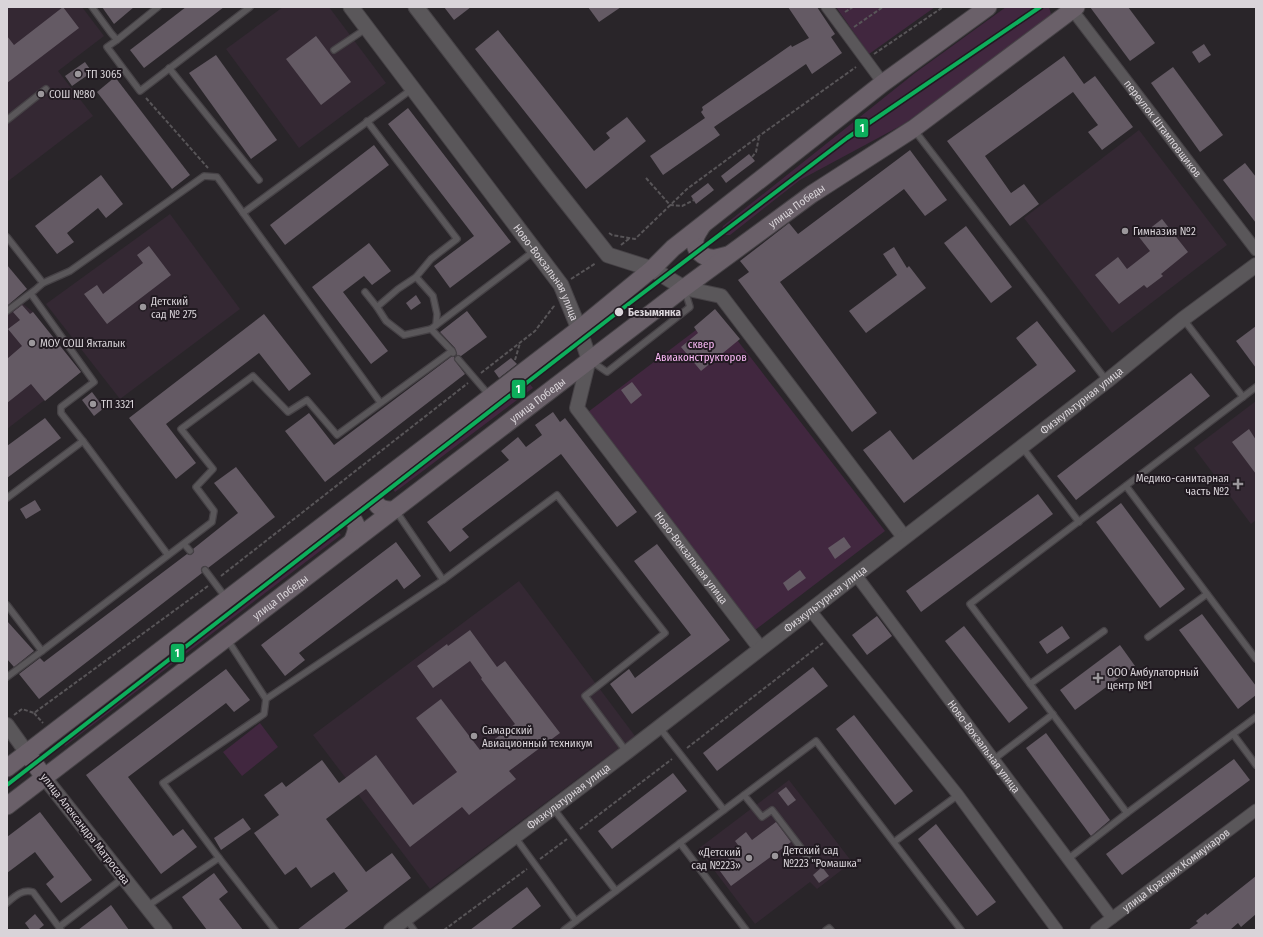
<svg xmlns="http://www.w3.org/2000/svg" width="1263" height="937" font-family="'Fira Sans Condensed',sans-serif">
<style>
.built{fill:#342833}
.green{fill:#41273f}
.building{fill:#645a64}
.lines{fill:none;stroke-linecap:round;stroke-linejoin:round}
.service-casing{stroke:#464246;stroke-width:8}
.minor-casing{stroke:#464246;stroke-width:13}
.tertiary-casing{stroke:#464246;stroke-width:16}
.secondary-casing{stroke:#464246;stroke-width:17}
.primary-casing{stroke:#464246;stroke-width:19}
.path{stroke:#585558;stroke-width:2;stroke-dasharray:4 2;stroke-linecap:butt}
.service{stroke:#5a575a;stroke-width:5.5}
.minor{stroke:#5a575a;stroke-width:11}
.tertiary{stroke:#5a575a;stroke-width:14}
.secondary{stroke:#5a575a;stroke-width:15}
.primary{stroke:#6a6069;stroke-width:17}
.metro-1-casing{stroke:#211a21;stroke-width:7}
.metro-1{stroke:#0daf5c;stroke-width:4}
.poi-dot{fill:#9b979b;stroke:#211a21;stroke-width:1.5}
.stop-dot{fill:#d9d4d9;stroke:#211a21;stroke-width:1.5}
.labels{text-anchor:middle;dominant-baseline:central;stroke-width:4;stroke-linejoin:round;paint-order:stroke}
.poi-label{font-size:11px;fill:#d9d4d9;stroke:#211a21;text-anchor:start}
.street-label{font-size:11px;fill:#d9d4d9;stroke:#211a21}
.stop-label{font-size:11px;font-weight:bold;fill:#d9d4d9;stroke:#211a21;text-anchor:start}
.park-label{font-size:11px;fill:#fcb9f7;stroke:#211a21}
.line-badge{stroke:#211a21;stroke-width:1.5}
.badge-label{font-size:11px;text-anchor:middle;font-weight:bold;fill:#fff}
</style>
<rect width="100%" height="100%" fill="#292529"/>
<g class="built">
<path d="M7 7H82L104 36 58 71 93 116 7 182Z"/>
<path d="M283 7H329L386 83 299 148 226 49Z"/>
<path d="M1139 130 1227 245 1112 333 1024 218Z"/>
<path d="M170 214 240 309 120 399 46 304Z"/>
<path d="M22 303 33 312 81 372 7 429V314Z"/>
<path d="M1256 401V520L1251 524 1194 448Z"/>
<path d="M519 581 635 736 430 889 313 735Z"/>
<path d="M789 780 852 862 817 889 810 882 755 924 698 849Z"/>
</g>
<g class="green">
<path d="M836 7H935L869 54Z"/>
<path d="M1006 7H1049L1051 14 1049 18 904 124 800 180 730 235H726C722 233 721 230 723 226L915 73Z"/>
<path d="M717 314 885 531 755 630 588 412Z"/>
<path d="M529 383 533 388 395 492 393 489Z"/>
<path d="M337 531 341 535 65 746 61 741Z"/>
<path d="M260 723 278 747 242 776 223 752Z"/>
</g>
<g class="building">
<path d="M63 7 79 28 7 83V36L14 45Z"/>
<path d="M102 7H134L114 24Z"/>
<path d="M186 7H224L144 68 130 50Z"/>
<path d="M444 7H471L454 20Z"/>
<path d="M588 7H621L599 22Z"/>
<path d="M788 7H817L835 34 831 37 842 53 812 74 806 64 714 127 720 135 663 175 650 156 705 118 701 112 703 110 702 107 791 45 792 47 809 38Z"/>
<path d="M1090 7H1128L1155 43 1130 61Z"/>
<path d="M498 30 594 151 610 138 606 133 627 117 646 141 586 189 475 49Z"/>
<path d="M316 36 351 82 321 105 286 59Z"/>
<path d="M1204 44 1211 55 1199 63 1192 52Z"/>
<path d="M216 55 277 140 251 159 189 73Z"/>
<path d="M1064 56 1084 84 1095 76 1133 127 1102 150 1088 132 1098 125 1073 92 985 156 1011 193 1024 184 1039 204 1010 226 947 141Z"/>
<path d="M85 62 92 72 72 86 65 76Z"/>
<path d="M1173 67 1223 135 1200 152 1151 83Z"/>
<path d="M115 77 190 175 172 189 97 92Z"/>
<path d="M408 108 511 242 450 288 434 266 474 236 388 124Z"/>
<path d="M374 145 389 165 285 245 270 225Z"/>
<path d="M910 150 947 200 925 216 904 189 780 282 877 413 852 432 738 280 749 272 740 261 789 223 798 234Z"/>
<path d="M749 154 755 161 726 183 721 176Z"/>
<path d="M1245 163 1256 177V223L1223 180Z"/>
<path d="M101 175 123 204 106 218 98 208 67 233 74 242 57 254 35 226Z"/>
<path d="M708 183 714 190 696 204 691 196Z"/>
<path d="M1162 219 1188 252 1161 274 1163 276 1147 288 1144 285 1119 304 1095 275 1118 257 1127 269 1150 251 1139 237Z"/>
<path d="M966 226 1012 287 991 303 944 243Z"/>
<path d="M369 243 391 271 372 285 364 276 343 292 388 351 371 364 312 287Z"/>
<path d="M149 246 171 275 107 324 84 294 97 285 103 294 143 263 137 255Z"/>
<path d="M894 247 907 268 909 266 926 288 866 333 849 311 897 275 883 254Z"/>
<path d="M7 265 27 289 8 305H7Z"/>
<path d="M416 295 421 303 411 310 406 303Z"/>
<path d="M22 305 30 314 33 312 81 372 45 401 31 384 7 403V359L22 346 8 329 20 320 13 312Z"/>
<path d="M715 309 740 339 701 371 681 347 698 333 694 327Z"/>
<path d="M467 311 487 337 461 356 457 355 455 348 440 332Z"/>
<path d="M264 314 311 374 289 391 259 353 166 424 196 463 176 479 129 418Z"/>
<path d="M1037 321 1076 371 904 503 863 450 890 430 913 460 1037 365 1016 338Z"/>
<path d="M1256 326V368L1236 341Z"/>
<path d="M451 357H454L455 361 465 374 325 482 285 431 309 413 334 445Z"/>
<path d="M511 358 517 364 499 378 494 371Z"/>
<path d="M1191 373 1210 396 1076 500 1057 476Z"/>
<path d="M632 382 642 395 631 404 621 390Z"/>
<path d="M92 392 104 408 94 416 82 400Z"/>
<path d="M553 412 560 422 565 418 637 512 617 527 561 454 462 529 469 537 450 552 427 522 509 460 501 451 518 437 526 447 542 435 535 425Z"/>
<path d="M45 418 61 438 7 478V446Z"/>
<path d="M1249 429 1256 440V474L1232 442Z"/>
<path d="M236 467 275 517 208 568 205 566 202 567 201 570 202 573 39 699 19 674 40 658 44 662 187 554 189 555 192 554 194 552 193 549 238 513 214 483Z"/>
<path d="M1038 494 1053 514 921 612 906 591Z"/>
<path d="M35 500 41 510 26 519 20 509Z"/>
<path d="M1121 503 1185 589 1160 608 1096 522Z"/>
<path d="M844 537 851 547 835 559 828 548Z"/>
<path d="M396 542 421 576 404 589 397 579 299 653 305 660 285 676 261 645Z"/>
<path d="M657 544 730 640 632 714 610 684 629 669 635 678 691 635 634 561Z"/>
<path d="M800 570 806 578 788 591 783 583Z"/>
<path d="M1202 614 1256 686V695L1238 709 1179 630Z"/>
<path d="M877 616 892 636 867 655 852 635Z"/>
<path d="M7 621 34 651 14 667 7 659Z"/>
<path d="M964 626 1028 708 1009 723 945 641Z"/>
<path d="M1062 626 1070 638 1047 654 1039 642Z"/>
<path d="M470 630 497 667 505 661 560 733 509 771 516 779 469 815 462 807 410 847 366 789 326 819 366 872 392 853 411 878 343 930H297L348 891 334 872 311 888 296 867 285 875 254 833 279 815 264 795 282 782 286 787 322 760 339 783 376 755 413 805 457 772 416 718 441 699 480 750 515 724 481 679 482 678 470 661 433 688 417 666 447 644 448 646Z"/>
<path d="M1120 645 1135 666 1075 710 1060 690Z"/>
<path d="M813 667 828 686 717 771 703 753Z"/>
<path d="M226 669 250 700 234 712 226 703 128 777 173 836 183 829 197 847 161 874 86 775Z"/>
<path d="M854 715 913 791 895 805 836 729Z"/>
<path d="M1046 733 1110 820 1091 836 1026 748Z"/>
<path d="M1234 759 1250 780 1122 875 1106 854Z"/>
<path d="M673 773 687 791 612 849 598 831Z"/>
<path d="M786 787 796 800 788 806 778 793Z"/>
<path d="M40 812 92 880 61 903 46 884 54 877 35 852 7 873V837Z"/>
<path d="M243 818 251 829 221 850 214 838Z"/>
<path d="M776 822 791 842 731 886 717 867 741 849 735 841 746 832 752 840Z"/>
<path d="M936 824 996 902 977 916 918 839Z"/>
<path d="M822 867 829 876 819 883 813 875Z"/>
<path d="M214 873 228 892 219 899 243 930H207L182 897Z"/>
<path d="M1256 876V914L1241 927 1238 923 1230 930H1188L1198 923 1196 921 1206 913 1207 915Z"/>
<path d="M527 887 541 906 510 930H470Z"/>
<path d="M111 905 129 930H78Z"/>
<path d="M35 914 44 925 38 930H30L25 923Z"/>
</g>
<g class="lines">
<g class="service-casing">
<g id="service">
<path d="M92 7 111 33 117 40 158 7"/>
<path d="M117 40 107 47 140 91 250 7"/>
<path d="M334 50 367 28"/>
<path d="M169 68 259 180"/>
<path d="M7 120 46 89"/>
<path d="M367 121 457 239 431 259 416 277"/>
<path d="M915 131 1107 381"/>
<path d="M243 213 412 89"/>
<path d="M7 237 43 283 35 290 7 311"/>
<path d="M43 283 70 271 204 176 217 177 380 402"/>
<path d="M365 292 377 307"/>
<path d="M1184 320 1243 397"/>
<path d="M431 329 404 335 386 321 377 307 398 289 416 277 433 296 437 314 436 325"/>
<path d="M452 351 431 329 534 251"/>
<path d="M458 359 489 395"/>
<path d="M591 361 607 372 690 307 685 291"/>
<path d="M1256 387 970 604 1127 813 1256 717"/>
<path d="M83 441 168 555"/>
<path d="M1022 447 1079 522"/>
<path d="M1126 486 1256 659"/>
<path d="M7 498 83 441 61 413V407L94 382 31 294"/>
<path d="M396 511 443 580"/>
<path d="M184 544 190 551"/>
<path d="M205 570 226 598"/>
<path d="M7 605 42 651 7 677"/>
<path d="M1148 637 1207 594"/>
<path d="M227 639 266 699"/>
<path d="M42 651 212 522 214 511 196 487 213 469 181 429 253 376 288 412 307 400 337 435 452 351 453 353"/>
<path d="M1030 684 1104 631"/>
<path d="M659 727 724 810"/>
<path d="M1233 734 1256 765"/>
<path d="M993 760 1053 714"/>
<path d="M744 795 762 817 772 810 808 857"/>
<path d="M553 808 616 891"/>
<path d="M515 837 576 921"/>
<path d="M894 842 958 795"/>
<path d="M680 843 746 930"/>
<path d="M1068 859 1127 813"/>
<path d="M7 903C15 896 22 889 33 892L61 930"/>
<path d="M146 907 219 858"/>
<path d="M406 919 414 930"/>
<path d="M59 927 123 878"/>
<path d="M275 930 219 858 163 783 264 714 266 699 443 580 557 495 665 633 585 696 626 751"/>
<path d="M564 930 816 741 961 930"/>
<path d="M826 930 829 928 831 930"/>
</g>
</g>
<g class="minor-casing">
<g id="minor">
<path d="M827 7 883 83"/>
<path id="s1" d="M1070 7 1256 250"/>
<path id="s2" d="M856 575 1112 918"/>
<path d="M810 610 958 795 1057 930"/>
<path id="s3" d="M1096 930 1256 810"/>
</g>
</g>
<g class="tertiary-casing">
<g id="tertiary">
<path d="M684 288 721 296 904 537"/>
<path id="s4" d="M589 359 577 408 760 648"/>
<path d="M7 725 27 753"/>
<path d="M44 777 165 930"/>
<path id="s5" d="M391 930 627 752 1107 381 1183 319 1256 265"/>
</g>
</g>
<g class="secondary-casing">
<g id="secondary">
<path id="s6" d="M351 7 561 285 579 329 589 359"/>
<path d="M416 7 548 179 608 255 652 269 684 288"/>
</g>
</g>
<g class="primary-casing">
<g id="primary">
<path d="M702 226C699 231 694 237 695 243 696 254 707 259 716 258 720 257 724 256 728 255"/>
<path d="M376 486 372 495C377 508 381 510 394 510"/>
<path d="M332 519 348 516C360 523 357 531 352 542"/>
<path d="M27 753 44 777"/>
<path d="M7 768 579 329 652 269 673 248 883 83 988 7"/>
<path id="s7" d="M7 806 684 288 812 194 913 129 1076 7"/>
</g>
</g>
<g class="path">
<path d="M845 12 853 7"/>
<path d="M854 27 883 7"/>
<path d="M874 54 943 7"/>
<path d="M146 98 208 168"/>
<path d="M752 157 756 152 759 137"/>
<path d="M646 178 670 205 682 206 694 200"/>
<path d="M609 233 612 235 635 239 687 189 759 136 856 67"/>
<path d="M621 245 630 238"/>
<path d="M571 279 596 263"/>
<path d="M515 360 520 343"/>
<path d="M481 373 535 331 554 306V304"/>
<path d="M221 576 468 383"/>
<path d="M34 713 43 723"/>
<path d="M14 715 22 709 34 713 208 586"/>
<path d="M687 748 823 643"/>
<path d="M580 829 672 759"/>
<path d="M540 859 567 839"/>
<path d="M444 930 527 869"/>
</g>
<use href="#service" class="service"/>
<use href="#minor" class="minor"/>
<use href="#tertiary" class="tertiary"/>
<use href="#secondary" class="secondary"/>
<use href="#primary" class="primary"/>
<g class="metro-1-casing">
<path id="metro-1" d="M7 785 618 312 847 138 1040 7"/>
</g>
<use href="#metro-1" class="metro-1"/>
</g>
<g class="poi-dot">
<circle cx="78" cy="74" r="4"/>
<circle cx="41" cy="94" r="4"/>
<circle cx="1125" cy="231" r="4"/>
<circle cx="143" cy="307" r="4"/>
<circle cx="32" cy="343" r="4"/>
<circle cx="93" cy="404" r="4"/>
<path d="M1236 478h4v4h4v4h-4v4h-4v-4h-4v-4h4z"/>
<path d="M1096 672h4v4h4v4h-4v4h-4v-4h-4v-4h4z"/>
<circle cx="474" cy="736" r="4"/>
<circle cx="775" cy="856" r="4"/>
<circle cx="749" cy="858" r="4"/>
</g>
<circle class="stop-dot" cx="619" cy="312" r="5"/>
<g class="labels">
<g class="poi-label">
<text x="86" y="74">ТП 3065</text>
<text x="49" y="94">СОШ №80</text>
<text x="1133" y="231">Гимназия №2</text>
<text x="151" y="301">Детский<tspan x="151" dy="13">сад № 275</tspan></text>
<text x="40" y="343">МОУ СОШ Якталык</text>
<text x="101" y="404">ТП 3321</text>
<text x="1229" y="478" text-anchor="end">Медико-санитарная<tspan x="1229" dy="13">часть №2</tspan></text>
<text x="1107" y="672">ООО Амбулаторный<tspan x="1107" dy="13">центр №1</tspan></text>
<text x="482" y="730">Самарский<tspan x="482" dy="13">Авиационный техникум</tspan></text>
<text x="783" y="850">Детский сад<tspan x="783" dy="13">№223 "Ромашка"</tspan></text>
<text x="741" y="852" text-anchor="end">«Детский<tspan x="741" dy="13">сад №223»</tspan></text>
</g>
<g class="street-label">
<text stroke="none"><textPath href="#s1" startOffset="153">переулок Штамповщиков</textPath></text>
<text stroke="none"><textPath href="#s7" startOffset="992">улица Победы</textPath></text>
<text stroke="none"><textPath href="#s6" startOffset="330">Ново-Вокзальная улица</textPath></text>
<text stroke="none"><textPath href="#s7" startOffset="668">улица Победы</textPath></text>
<text stroke="none"><textPath href="#s5" startOffset="870">Физкультурная улица</textPath></text>
<text stroke="none"><textPath href="#s4" startOffset="239">Ново-Вокзальная улица</textPath></text>
<text stroke="none"><textPath href="#s7" startOffset="344">улица Победы</textPath></text>
<text stroke="none"><textPath href="#s5" startOffset="546">Физкультурная улица</textPath></text>
<text stroke="none"><textPath href="#s2" startOffset="214">Ново-Вокзальная улица</textPath></text>
<text stroke="none"><textPath href="#s5" startOffset="222">Физкультурная улица</textPath></text>
<text transform="translate(85 829) rotate(52)">улица Александра Матросова</text>
<text stroke="none"><textPath href="#s3" startOffset="100">улица Красных Коммунаров</textPath></text>
</g>
<g class="stop-label">
<text x="628" y="312">Безымянка</text>
</g>
<g class="park-label">
<text x="701" y="344">сквер<tspan x="701" dy="13">Авиаконструкторов</tspan></text>
</g>
</g>
<g class="line-badge">
<rect x="854" y="118" width="15" height="20" rx="4" fill="#0daf5c"/>
<rect x="511" y="379" width="15" height="20" rx="4" fill="#0daf5c"/>
<rect x="170" y="643" width="15" height="20" rx="4" fill="#0daf5c"/>
</g>
<g class="badge-label">
<text x="862" y="132">1</text>
<text x="518" y="393">1</text>
<text x="177" y="657">1</text>
</g>
<rect width="1263" height="937" fill="none" stroke="#d9d4d9" stroke-width="16"/>
</svg>
